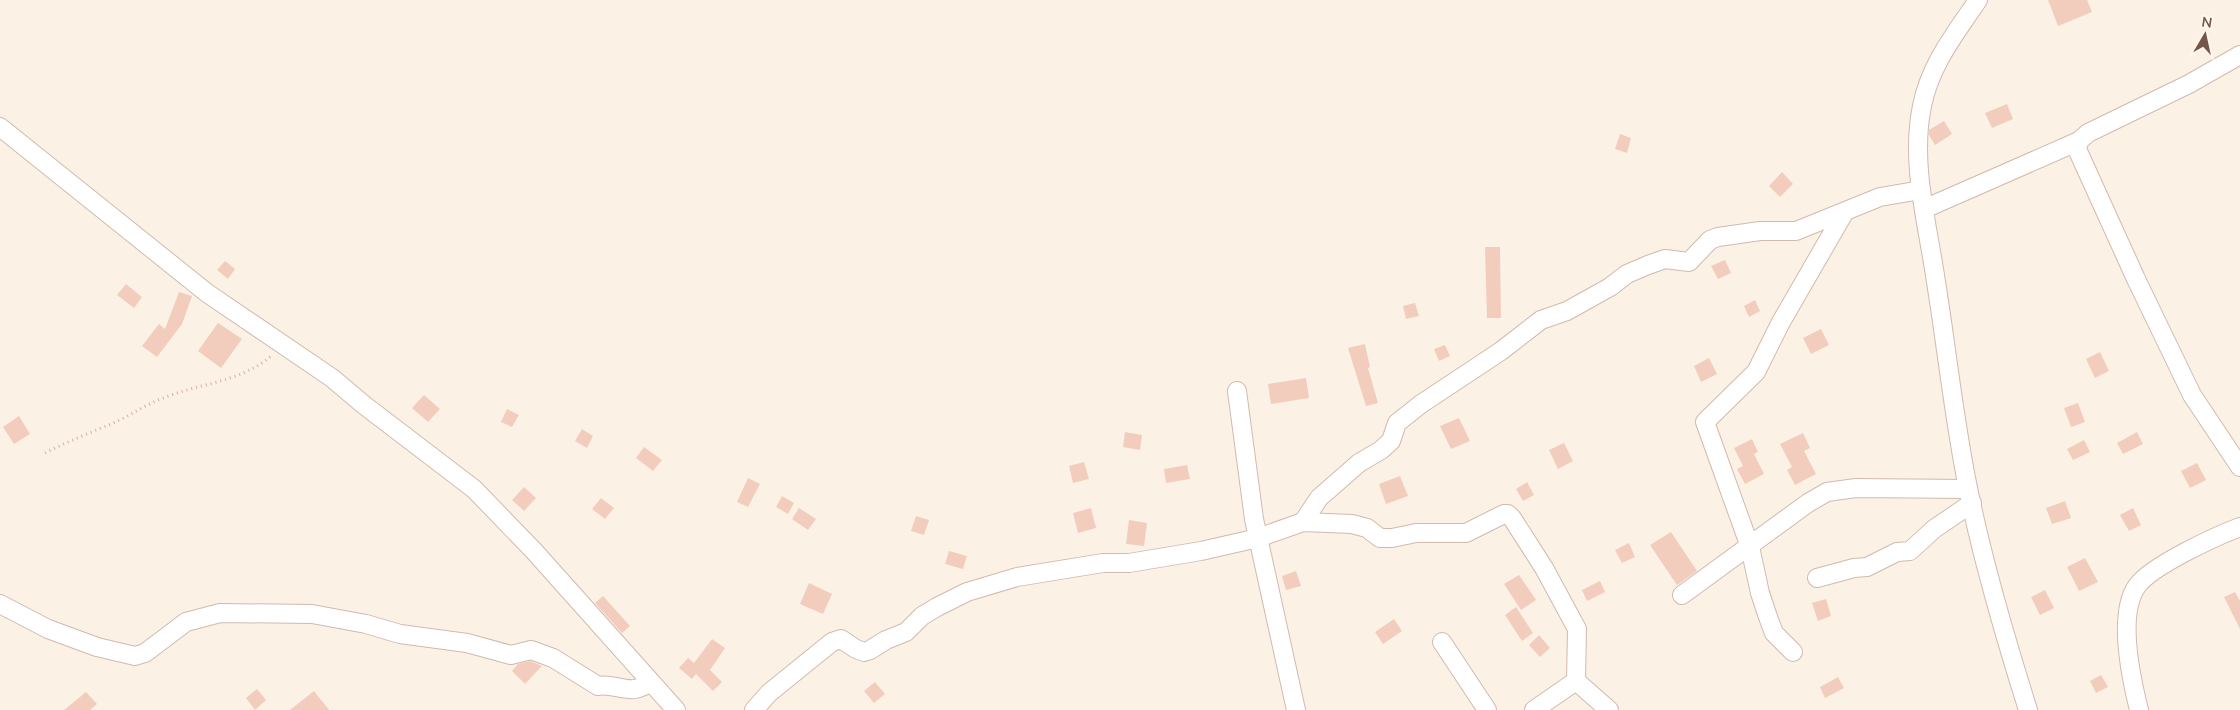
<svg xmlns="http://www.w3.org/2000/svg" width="2240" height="710" font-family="'Nunito Sans',sans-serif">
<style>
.building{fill:#f2cdbd}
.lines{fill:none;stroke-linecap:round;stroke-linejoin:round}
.minor-casing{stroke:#d0baae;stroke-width:20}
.path{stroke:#d7b0a0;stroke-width:3;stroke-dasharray:1 4;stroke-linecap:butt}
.minor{stroke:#fff;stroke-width:18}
</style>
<rect width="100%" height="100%" fill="#fcf1e5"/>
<g class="building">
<path d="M2048 0H2087L2092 12 2058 26Z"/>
<path d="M2007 104 2013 119 1992 128 1985 113Z"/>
<path d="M1944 121 1952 134 1935 145 1929 135V130Z"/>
<path d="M1620 134 1631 138 1627 153 1615 149Z"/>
<path d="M1782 172 1793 184 1780 197 1769 186Z"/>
<path d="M1485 247H1500L1501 318H1487Z"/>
<path d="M1725 260 1731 273 1718 279 1711 266Z"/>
<path d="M225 261 235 269 228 279 217 270Z"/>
<path d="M126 284 142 297 134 308 117 295Z"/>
<path d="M179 292 192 296 182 324 157 357 142 346 159 324 165 329Z"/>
<path d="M1755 300 1760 311 1749 317 1744 306Z"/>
<path d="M1415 303 1419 316 1406 319 1403 306Z"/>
<path d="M218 323 242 339 221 368 198 351Z"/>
<path d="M1821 329 1829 345 1811 354 1803 338Z"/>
<path d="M1365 344 1370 367 1368 368 1378 403 1366 406 1348 348Z"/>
<path d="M1445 345 1450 356 1439 361 1434 349Z"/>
<path d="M2100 352 2109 371 2095 378 2086 359Z"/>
<path d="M1709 358 1717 374 1701 382 1694 366Z"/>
<path d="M1306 378 1309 398 1271 404 1268 384Z"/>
<path d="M424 395 440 409 428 422 412 408Z"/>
<path d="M2078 403 2085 422 2071 427 2064 408Z"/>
<path d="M507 409 519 415 512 427 501 422Z"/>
<path d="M19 416 30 434 14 444 3 427Z"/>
<path d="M1459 418 1470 441 1451 449 1440 426Z"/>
<path d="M582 429 593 436 587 448 575 441Z"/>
<path d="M1125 432 1142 435 1140 450 1123 447Z"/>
<path d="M2137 432 2143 444 2123 454 2117 443Z"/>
<path d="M1803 433 1810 448 1804 451 1816 474 1795 485 1787 470 1792 467 1780 444Z"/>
<path d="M1752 439 1758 452 1754 454 1764 474 1745 484 1737 469 1743 466 1734 448Z"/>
<path d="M2084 440 2090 452 2073 460 2067 449Z"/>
<path d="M1564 443 1573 461 1558 469 1549 450Z"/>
<path d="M644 447 662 460 653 471 636 458Z"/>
<path d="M1084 462 1089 479 1073 483 1069 466Z"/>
<path d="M2197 463 2206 480 2190 488 2181 471Z"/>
<path d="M1187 465 1190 479 1166 483 1164 469Z"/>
<path d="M1400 476 1408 496 1386 504 1379 484Z"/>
<path d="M748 478 760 484 748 507 737 502Z"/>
<path d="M1527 482 1534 495 1523 501 1516 489Z"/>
<path d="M524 487 536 498 524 511 512 500Z"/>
<path d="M782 496 794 503 788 514 776 507Z"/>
<path d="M601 498 614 508 605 519 592 509Z"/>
<path d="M2065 501 2071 518 2052 524 2046 508Z"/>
<path d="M799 508 816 519 808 530 792 519Z"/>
<path d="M1091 508 1096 528 1078 533 1073 513Z"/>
<path d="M2133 508 2141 525 2129 531 2120 515Z"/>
<path d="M916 516 929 520 924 535 911 531Z"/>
<path d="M1129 520 1147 523 1144 546 1126 544Z"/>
<path d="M1671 532 1697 571 1677 585 1650 545Z"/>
<path d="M1629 543 1635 557 1622 563 1615 550Z"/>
<path d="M949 551 967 556 963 569 945 564Z"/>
<path d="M2085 558 2098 582 2079 591 2067 567Z"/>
<path d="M1296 571 1301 586 1286 590 1282 576Z"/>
<path d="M1519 575 1536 600 1521 610 1504 584Z"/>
<path d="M1600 581 1605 592 1587 601 1582 590Z"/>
<path d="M809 583 832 594 823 614 800 604Z"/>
<path d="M2045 590 2054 608 2040 615 2031 597Z"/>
<path d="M2235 592 2240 601V629L2224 597Z"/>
<path d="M603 596 630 626 622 633 595 603Z"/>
<path d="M1826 599 1831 616 1818 621 1812 603Z"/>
<path d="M1516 607 1533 633 1522 641 1505 615Z"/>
<path d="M1394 619 1402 631 1383 644 1375 632Z"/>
<path d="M1539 635 1550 648 1540 657 1529 645Z"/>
<path d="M712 639 725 648 710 670 722 682 713 691 696 674 692 679 679 668 688 658 694 663Z"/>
<path d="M530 661 542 666 525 684 512 671 518 664Z"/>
<path d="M2101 675 2108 687 2096 693 2090 681Z"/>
<path d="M1838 677 1844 688 1825 698 1820 687Z"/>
<path d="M875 682 885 694 874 703 864 691Z"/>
<path d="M257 689 266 700 255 710 246 698Z"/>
<path d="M314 691 329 710H290Z"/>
<path d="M86 692 97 704 90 710H64Z"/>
</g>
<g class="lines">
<g class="minor-casing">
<g id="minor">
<path d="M1978 0C1955 34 1930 65 1922 106 1910 164 1928 225 1936 282 1947 350 1954 420 1968 488 1983 563 2005 637 2028 710"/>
<path d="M2240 55 2189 84 2088 133 2079 141 2077 149 2136 279 2192 395 2240 467"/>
<path d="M0 127 207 293 332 378 364 405 474 489 534 551 676 710"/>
<path d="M1924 209 2079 141"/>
<path d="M1237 391 1254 519 1296 710"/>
<path d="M1303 522 1319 498 1359 463 1381 450 1391 441 1397 423 1421 404 1501 351 1541 320 1567 311 1610 287 1627 274 1648 265 1665 259 1689 262 1710 240 1718 237 1760 231H1796L1880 197 1921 190"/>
<path d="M1817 578 1854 568 1867 567 1897 552 1910 551 1934 529 1972 503"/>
<path d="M1682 595 1808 503 1827 492 1856 488 1968 489"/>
<path d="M0 604 48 629 97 647 135 656 145 653 186 622 220 613 312 614 366 624 400 634 467 643 511 655 531 650 553 658 598 686C610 683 623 691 635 689 640 688 646 685 651 683"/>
<path d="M1442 642 1487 710"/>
<path d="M1793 652 1774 633 1768 617 1760 593 1750 547 1705 422 1756 372 1781 322 1844 213"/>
<path d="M1576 681 1609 710"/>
<path d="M754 710 769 693 832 642 841 639 856 649 864 652 870 650 886 640 906 632 922 616 937 607 967 592 1017 577 1103 563H1129L1201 551 1258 538 1303 522 1352 524 1367 528 1380 538H1392L1416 533H1466L1504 514H1508L1512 518 1544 568 1577 629 1576 681"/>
<path d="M1534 710 1576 681"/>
<path d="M2139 710C2131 678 2117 614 2137 586 2151 566 2216 536 2240 527"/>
</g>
</g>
<path class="path" d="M45 453C67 442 89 433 111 424 130 416 146 404 166 397 201 383 241 382 271 356"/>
<use href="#minor" class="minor"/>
</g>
<g transform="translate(2205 35) rotate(9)" stroke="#fff6ec" stroke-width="4" paint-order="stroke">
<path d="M0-4L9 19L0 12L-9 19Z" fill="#75564a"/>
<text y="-8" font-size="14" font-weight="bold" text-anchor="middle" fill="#75564a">N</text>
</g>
</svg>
